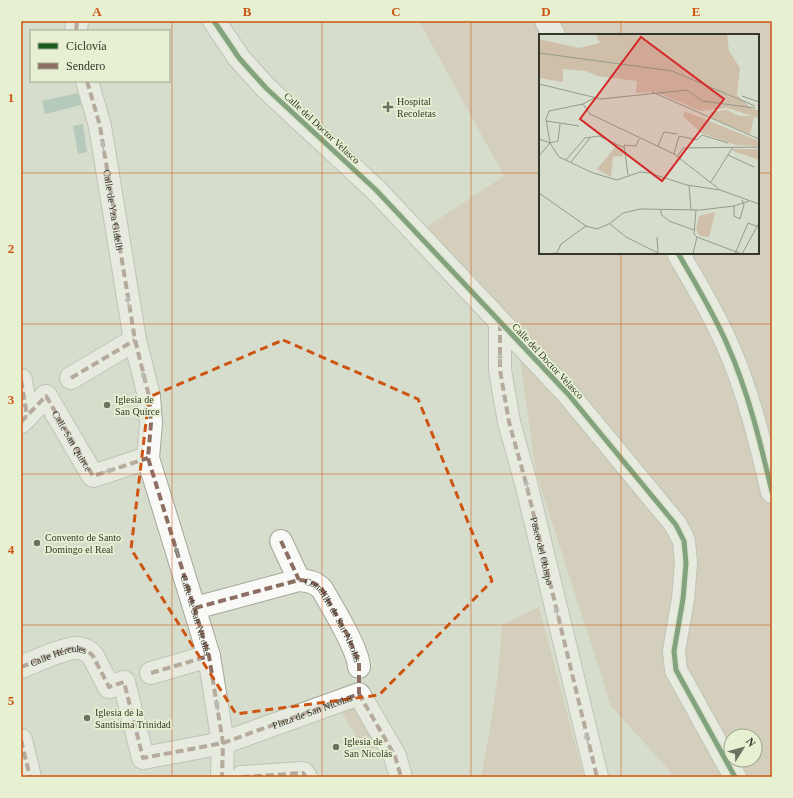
<svg xmlns="http://www.w3.org/2000/svg" width="793" height="798" font-family="'Times New Roman',serif">
<style>
.green{fill:#cfbfa9;fill-rule:evenodd}
.water{fill:#8eb3a9}
.lines{fill:none;stroke-linecap:round;stroke-linejoin:round}
.minor-casing{stroke:#a2a799;stroke-width:24}
.major-casing{stroke:#a2a799;stroke-width:24}
.minor{stroke:#f9faf7;stroke-width:22}
.major{stroke:#f9faf7;stroke-width:22}
.quiet{stroke:#8d6e63;stroke-width:4;stroke-dasharray:8 4;stroke-linecap:butt}
.cycleway-casing{stroke:#e7f1d2;stroke-width:8}
.cycleway{stroke:#1b5e20;stroke-width:5}
.oneway{fill:#969891}
.marked{fill:none;stroke:#cd5411;stroke-width:3;stroke-dasharray:8 5;stroke-linejoin:round}
.grid{fill:none;stroke:#cd5411;stroke-width:1;stroke-opacity:0.55}
.poi-dot{fill:#6c7163;stroke:#e7f1d2;stroke-width:1.5}
.labels{text-anchor:middle;dominant-baseline:central;stroke-width:3.5;stroke-linejoin:round;paint-order:stroke}
.poi-label{font-size:10px;fill:#33372b;stroke:#e7f1d2;text-anchor:start}
.street-label{font-size:10px;fill:#33372b;stroke:#e7f1d2}
.inset-road{fill:none;stroke:#959b8c;stroke-width:1}
.view{fill:#d62828;fill-opacity:0.15;stroke:#d62828;stroke-width:2}
.inset-edge{fill:none;stroke:#33372b;stroke-width:2}
.neatline{fill:none;stroke:#cd5411;stroke-width:1.5}
.grid-label{font-size:13px;text-anchor:middle;font-weight:bold;fill:#cd5411}
</style>
<rect width="100%" height="100%" fill="#d7ddcc"/>
<g class="green">
<path d="M419 21H772V777H675L611 706 536 472 517 337 422 230 504 176ZM540 35H758V253H540ZM731 736H755V760H731Z"/>
<path d="M539 607 584 777H481C491 727 499 676 502 625Z"/>
<path d="M355 702 381 742 366 753 339 708Z"/>
</g>
<g class="water">
<path d="M78 93 81 105 45 114 42 101Z"/>
<path d="M83 124 87 152 78 154 73 126Z"/>
</g>
<g class="lines">
<g class="minor-casing">
<g id="minor">
<path d="M214 21 239 58 266 88 376 190 568 394 676 525 684 541 686 563 683 599 674 651 676 670 735 777"/>
<path d="M76 31 77 21"/>
<path id="s1" d="M87 81 100 126 135 340 149 396 151 423 148 458 209 656 223 743 222 777"/>
<path d="M500 323V370L509 422 526 483 597 777"/>
<path d="M71 378 135 340"/>
<path d="M21 380 27 416"/>
<path id="s2" d="M21 422 46 396 93 476 148 458"/>
<path d="M281 541 299 580"/>
<path id="s3" d="M195 608 299 580C309 581 315 582 322 589 332 607 358 648 359 667"/>
<path d="M21 667C34 662 64 648 76 648 83 648 89 651 93 656L109 687 124 682 143 758 223 743 359 694 395 756 401 777"/>
<path d="M151 673 209 656"/>
<path d="M21 740 30 777"/>
<path d="M242 777 303 773 306 777"/>
</g>
</g>
<g class="major-casing">
<g id="major">
<path d="M546 21 554 35"/>
<path d="M678 253C695 283 713 312 727 344 748 391 760 441 772 492"/>
</g>
</g>
<use href="#minor" class="minor"/>
<use href="#major" class="major"/>
<g class="quiet">
<path d="M76 31 77 21"/>
<path d="M87 81 100 126 135 340 149 396 151 423 148 458 209 656 223 743 222 777"/>
<path id="s4" d="M500 323V370L509 422 526 483 597 777"/>
<path d="M71 378 135 340"/>
<path d="M21 380 27 416"/>
<path d="M21 422 46 396 93 476 148 458"/>
<path d="M281 541 299 580"/>
<path d="M195 608 299 580C309 581 315 582 322 589L347 634 359 662V694"/>
<path id="s5" d="M21 667C34 662 64 648 76 648 83 648 89 651 93 656L109 687 124 682 143 758 223 743 359 694 395 756 401 777"/>
<path d="M151 673 209 656"/>
<path d="M21 740 30 777"/>
<path d="M242 777 303 773 306 777"/>
</g>
<g class="cycleway-casing">
<g id="cycleway">
<path d="M214 21 239 58 266 88 376 190 568 394 676 525 684 541 686 563 683 599 674 651 676 670 735 777"/>
<path d="M678 253C695 283 713 312 727 344 748 391 760 441 772 492"/>
</g>
</g>
<use href="#cycleway" class="cycleway"/>
</g>
<defs><path id="oneway-solid" d="M-6-.8H1V-3.2L6.5 0L1 3.2V.8H-6Z"/></defs>
<g class="oneway">
<use href="#oneway-solid" transform="translate(103 146) rotate(-99)"/>
<use href="#oneway-solid" transform="translate(128 302) rotate(-100)"/>
<use href="#oneway-solid" transform="translate(500 359) rotate(-92)"/>
<use href="#oneway-solid" transform="translate(144 377) rotate(-104)"/>
<use href="#oneway-solid" transform="translate(108 471) rotate(-19)"/>
<use href="#oneway-solid" transform="translate(527 486) rotate(-104)"/>
<use href="#oneway-solid" transform="translate(177 552) rotate(-107)"/>
<use href="#oneway-solid" transform="translate(557 613) rotate(-104)"/>
<use href="#oneway-solid" transform="translate(217 705) rotate(-99)"/>
<use href="#oneway-solid" transform="translate(587 739) rotate(-104)"/>
</g>
<path d="M0 0H793V798H0ZM283 340 418 399 492 581 379 695 236 714 131 549 149 397Z" fill="#d7ddcc" fill-opacity=".55" fill-rule="evenodd"/>
<path class="marked" d="M283 340 418 399 492 581 379 695 236 714 131 549 149 397Z"/>
<path class="grid" d="M172 21V777M322 21V777M471 21V777M621 21V35M21 173H540M758 173H772M621 253V777M21 324H772M21 474H772M21 625H772"/>
<g class="poi-dot">
<path d="M386 101h4v4h4v4h-4v4h-4v-4h-4v-4h4z"/>
<circle cx="107" cy="405" r="4"/>
<circle cx="37" cy="543" r="4"/>
<circle cx="87" cy="718" r="4"/>
<circle cx="336" cy="747" r="4"/>
</g>
<g class="labels">
<g class="poi-label">
<text x="397" y="101">Hospital<tspan x="397" dy="12">Recoletas</tspan></text>
<text x="115" y="399">Iglesia de<tspan x="115" dy="12">San Quirce</tspan></text>
<text x="45" y="537">Convento de Santo<tspan x="45" dy="12">Domingo el Real</tspan></text>
<text x="95" y="712">Iglesia de la<tspan x="95" dy="12">Santísima Trinidad</tspan></text>
<text x="344" y="741">Iglesia de<tspan x="344" dy="12">San Nicolás</tspan></text>
</g>
<g class="street-label">
<text transform="translate(322 128) rotate(43)">Calle del Doctor Velasco</text>
<text stroke="none"><textPath href="#s1" startOffset="132">Calle de Yza Gidelli</textPath></text>
<text transform="translate(548 361) rotate(47)">Calle del Doctor Velasco</text>
<text stroke="none"><textPath href="#s2" startOffset="88">Calle San Quirce</textPath></text>
<text stroke="none"><textPath href="#s4" startOffset="233">Paseo del Obispo</textPath></text>
<text stroke="none"><textPath href="#s1" startOffset="548">Calle de San Nicolás</textPath></text>
<text stroke="none"><textPath href="#s3" startOffset="164">Corralillo de San Nicolás</textPath></text>
<text stroke="none"><textPath href="#s5" startOffset="40">Calle Hércules</textPath></text>
<text stroke="none"><textPath href="#s5" startOffset="383">Plaza de San Nicolas</textPath></text>
</g>
</g>
<g transform="translate(539 34)">
<rect width="220" height="220" fill="#d7ddcc"/>
<path d="M52 0H188L190 17 201 34 198 61 213 75 220 76V84L188 74 161 77 116 58 97 59 98 47 59 42 46 37 24 35V48L0 44V5L40 14 61 9 57 1ZM188 76 200 82H215L211 100 170 83 172 78ZM145 77 220 107V112L197 111 162 99 144 82ZM77 112 84 115V122L74 123 72 143 58 135ZM194 115H220V126L194 117ZM176 178 170 203 161 202 157 196 160 182Z" fill="#cfbfa9"/>
<path class="inset-road" d="M0 19 133 37 216 72M0 50 62 65 148 56 163 67 216 74M113 58 220 105M203 62 220 68M44 70 51 80 135 120 180 155M8 87 40 92M0 105 11 109 20 123 54 139 78 146 101 138 110 139 148 151 181 156 220 170M11 109 7 85 10 77 44 70 55 64M11 109 19 107 21 90M119 112 125 98 138 100M135 120 140 102 158 106 163 101 189 109M189 121 215 133M0 122 11 109M138 123 144 114 220 113M27 126 46 104 60 102 86 114M32 128 51 104M89 141 85 111 97 112 100 105M172 148 194 113M150 151 152 176M0 159 47 192 58 195 70 190 84 179 101 175 161 176 195 172 210 167M195 172V182L201 185 205 171 203 166M122 175V180L130 187 155 196M157 176 155 200 158 203 203 220M71 190 87 203 119 219M118 203 119 220M4 220 18 219 22 210 47 192M154 220 158 203M196 220 209 189 220 193M203 220 220 189"/>
<path class="view" d="M102 3 185 65 123 147 41 85Z"/>
<rect width="220" height="220" class="inset-edge"/>
</g>
<rect width="793" height="798" fill="none" stroke="#e7f1d2" stroke-width="44"/>
<rect x="30" y="30" width="140" height="52" fill="#e7f1d2" stroke="#9fa78f"/>
<rect x="38" y="43" width="20" height="6" fill="#1b5e20" stroke="#9fa78f"/>
<text x="66" y="50" font-size="12" fill="#33372b">Ciclovía</text>
<rect x="38" y="63" width="20" height="6" fill="#8d6e63" stroke="#9fa78f"/>
<text x="66" y="70" font-size="12" fill="#33372b">Sendero</text>
<g transform="translate(743 748) rotate(53)"><circle r="19" fill="#e7f1d2" stroke="#9fa78f"/>
<path d="M0-3L7 15L0 10L-7 15Z" fill="#6c7163"/>
<text y="-6" font-size="11" font-weight="bold" text-anchor="middle" fill="#33372b">N</text>
</g>
<rect x="22" y="22" width="749" height="754" class="neatline"/>
<g class="grid-label">
<text x="97" y="16">A</text>
<text x="247" y="16">B</text>
<text x="396" y="16">C</text>
<text x="546" y="16">D</text>
<text x="696" y="16">E</text>
<text x="11" y="102">1</text>
<text x="11" y="253">2</text>
<text x="11" y="404">3</text>
<text x="11" y="554">4</text>
<text x="11" y="705">5</text>
</g>
</svg>
